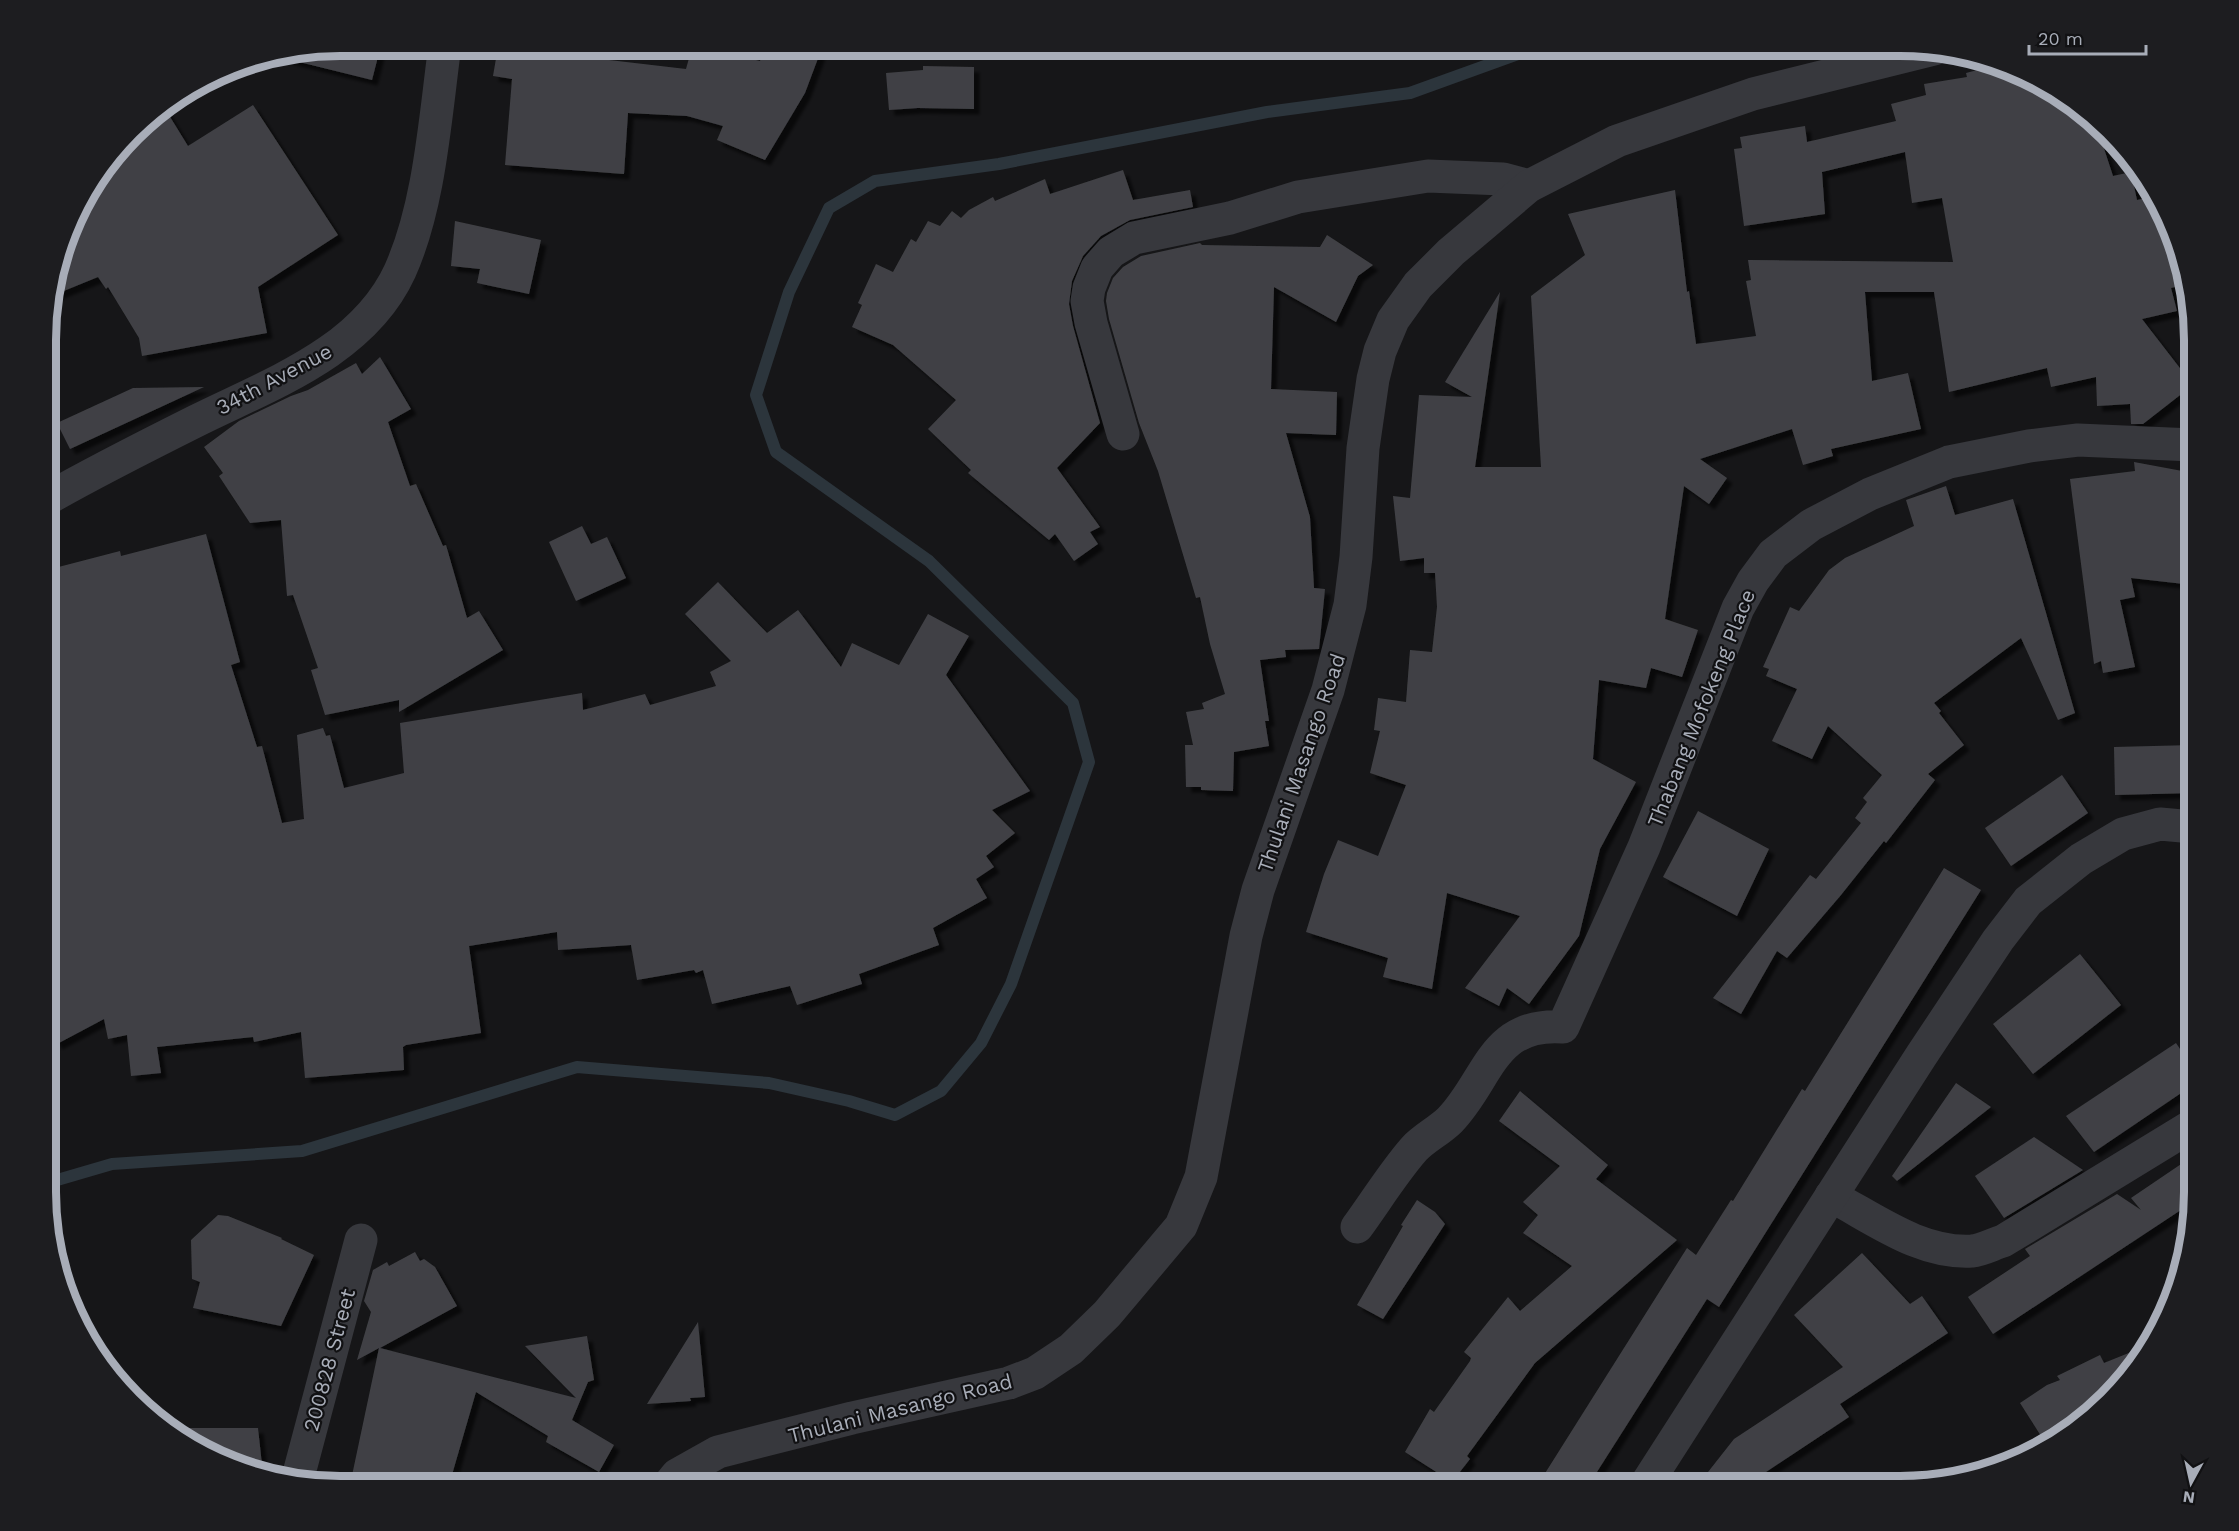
<svg xmlns="http://www.w3.org/2000/svg" width="2239" height="1531" font-family="'Work Sans',sans-serif">
<style>
.lines{fill:none;stroke-linecap:round;stroke-linejoin:round}
.stream{stroke:#2c353c;stroke-width:12}
.building{fill:#404145;filter:url(#shadow)}
.minor{stroke:#37383d;stroke-width:33}
.labels{text-anchor:middle;dominant-baseline:central;stroke-width:4.5;stroke-linejoin:round;paint-order:stroke}
.street-label{font-size:21px;fill:#a8adb8;stroke:#111113}
.rim{fill:none;stroke:#a8adb8;stroke-width:8}
</style>
<defs>
<filter id="shadow"><feDropShadow dx="5.5" dy="5.5" stdDeviation="1.5" flood-color="#0009"/></filter>
</defs>
<rect width="100%" height="100%" fill="#161618"/>
<g class="lines">
<path class="stream" d="M47 1183 112 1164 302 1151 577 1067 769 1083 849 1101 895 1115 941 1091 981 1043 1011 984 1089 762 1073 703 929 561 776 452 756 395 789 292 829 208 875 181 999 164 1267 112 1410 93 1543 45"/>
</g>
<g class="building">
<path d="M339 45H381L372 80 279 57Z"/>
<path d="M766 45H796L820 53 805 93 765 160 717 140 723 126 687 116 628 113 624 174 505 165 512 79 493 76 498 47 686 69 691 51 714 58 716 50 760 61Z"/>
<path d="M2000 64 2079 106 2095 121 2113 176 2131 172 2137 200 2155 196 2159 203 2179 286 2171 288 2177 311 2142 319 2193 385 2143 424H2131L2130 404 2097 406 2096 377 2051 387 2047 368 1949 392 1934 292H1865L1872 381 1908 373 1921 429 1831 449 1833 456 1803 465 1792 429 1700 459 1727 478 1709 504 1684 486 1665 619 1698 630 1682 677 1651 668 1646 688 1599 680 1593 759 1636 782 1600 849 1579 936 1529 1004 1507 988 1499 1006 1465 988 1520 916 1447 893 1432 989 1383 977 1388 958 1306 932 1324 874 1338 840 1378 856 1406 785 1370 773 1380 731 1374 730 1378 698 1406 702 1410 650 1432 652 1437 607 1435 573H1424V558L1400 561 1393 496 1410 498 1419 395 1472 397 1445 382 1500 292 1475 467H1541L1531 296 1585 255 1568 214 1675 190 1687 292 1689 291 1696 344 1756 336 1746 281 1751 280 1748 260 1953 262 1942 198 1912 203 1905 152 1822 172 1825 214 1744 226 1734 149 1742 148 1740 137 1805 126 1807 142 1896 121 1891 104 1926 95 1924 84 1967 77 1966 73Z"/>
<path d="M923 66 974 67V109L918 108 889 110 886 73 923 70Z"/>
<path d="M253 105 338 235 258 287 267 333 142 356 139 338 108 287 106 289 98 277 49 297 76 209 145 118 164 107 188 146Z"/>
<path d="M1123 170 1133 200 1190 190 1193 207 1130 220 1101 236 1083 256 1072 281 1069 304 1073 326 1100 423 1057 468 1100 527 1090 532 1098 544 1074 561 1055 534 1049 540 968 473 971 470 928 429 956 400 893 345 852 327 862 305 858 303 876 264 893 272 911 239 916 242 928 221 940 226 952 211 961 218 969 210 993 197 995 201 1045 179 1050 194Z"/>
<path d="M455 221 541 240 529 294 477 283 480 269 451 266Z"/>
<path d="M1327 235 1373 265 1358 276 1336 322 1274 287 1271 389 1337 392 1336 435 1286 433 1310 517 1314 588 1325 589 1319 649 1285 650 1286 657 1260 660 1269 721H1265L1269 746 1234 752 1233 791 1201 790V787H1186L1185 745H1193L1186 712 1204 709 1202 703 1225 694 1210 644 1200 597 1196 598 1158 471 1139 423 1109 319 1106 301 1107 293 1113 278 1123 267 1141 256 1200 243 1202 245 1320 247Z"/>
<path d="M380 357 411 409 388 422 410 486 416 484 443 546 446 545 467 618 479 611 503 650 399 712V700L325 715 311 670 318 668 293 595 287 596 281 520 250 523 219 476 223 473 204 447 239 421 291 396 308 390 356 363 362 374Z"/>
<path d="M204 387 70 449 57 423 133 388Z"/>
<path d="M2134 462 2193 473V585L2131 578 2135 597 2120 600 2135 667 2103 673 2101 661 2094 664 2070 479 2135 471Z"/>
<path d="M1946 486 1955 515 2013 499 2075 713 2058 720 2021 638 1934 703 1941 711 1939 713 1964 745 1928 774 1935 780 1886 843 1884 841 1841 895 1787 958 1777 951 1741 1014 1713 998 1810 875 1816 879 1861 823 1855 818 1867 802 1863 798 1882 775 1828 726 1812 759 1772 741 1797 689 1766 676 1769 669 1763 667 1790 607 1799 611 1829 570 1845 558 1914 526 1906 500Z"/>
<path d="M582 526 591 544 607 537 626 578 576 601 549 542Z"/>
<path d="M206 534 240 662 231 665 257 747 262 746 282 823 304 819 297 735 323 728 326 736 330 735 344 788 404 773 400 723 582 693 583 710 645 694 650 705 716 686 710 672 731 661 685 614 718 582 767 633 798 610 841 667 852 643 899 665 928 614 969 636 946 675 1030 791 992 810 1015 833 986 856 994 867 976 879 987 898 933 928 939 945 859 974 862 984 797 1005 790 986 712 1004 703 970 696 973 694 970 637 980 631 945 558 950 557 932 469 946 481 1033 406 1045 403 1047 404 1070 305 1078 301 1032 254 1042 253 1037 157 1047 161 1073 131 1076 127 1035 108 1039 104 1019 57 1044 47 1027V570L120 551 121 556Z"/>
<path d="M2193 745V793L2115 795 2114 747Z"/>
<path d="M2062 775 2088 813 2011 866 1985 828Z"/>
<path d="M1698 811 1769 849 1737 916 1663 877Z"/>
<path d="M1944 868 1981 890 1719 1307 1707 1299 1588 1486H1537L1687 1248 1696 1255 1731 1200 1733 1201 1802 1089 1805 1091Z"/>
<path d="M2080 954 2121 1005 2033 1074 1993 1024Z"/>
<path d="M2176 1043 2193 1068V1085L2094 1152 2066 1116Z"/>
<path d="M1956 1083 1991 1107 1897 1181 1892 1176Z"/>
<path d="M1520 1091 1608 1165 1596 1179 1677 1240 1535 1363 1467 1456 1470 1459 1452 1482 1405 1452 1430 1409 1434 1412 1470 1361 1471 1358 1464 1352 1508 1297 1520 1311 1572 1266 1523 1233 1538 1215 1523 1202 1560 1166 1499 1121Z"/>
<path d="M2034 1137 2083 1170 2004 1218 1975 1176Z"/>
<path d="M2193 1156V1202L1993 1334 1968 1297 2030 1256 2025 1249 2117 1194 2141 1210 2131 1198Z"/>
<path d="M1417 1200 1435 1212 1445 1224 1383 1319 1357 1305 1403 1226 1401 1225Z"/>
<path d="M218 1215 228 1216 282 1238 281 1239 314 1255 281 1326 193 1308 200 1282 192 1279 191 1240Z"/>
<path d="M415 1252 420 1261 424 1259 435 1267 457 1306 380 1348 576 1398 525 1346 587 1336 594 1380 588 1382 572 1420 614 1445 599 1472 546 1442 548 1436 476 1392 449 1485H350L379 1348 357 1360 371 1312 364 1301 373 1270 387 1262 389 1266Z"/>
<path d="M1862 1253 1910 1304 1922 1296 1948 1333 1840 1404 1849 1417 1745 1486H1697L1734 1439 1843 1367 1794 1315Z"/>
<path d="M698 1322 705 1397 690 1398 691 1401 647 1404Z"/>
<path d="M2146 1346 2133 1371 2096 1411 2052 1432 2050 1430 2041 1436 2020 1403 2047 1385 2060 1380 2057 1376 2100 1355 2104 1363Z"/>
<path d="M165 1428H258L263 1474 245 1470Z"/>
</g>
<g class="lines">
<g class="minor">
<path d="M1123 434 1091 323 1087 301 1089 288 1097 268 1111 252 1134 238 1230 218 1298 197 1428 176 1503 179 1529 186"/>
<path d="M47 499C96 471 146 446 196 421 270 384 363 352 400 271 430 204 435 118 445 45"/>
<path d="M1831 1196C1875 1219 1920 1254 1972 1251 1982 1250 1993 1244 2003 1241L2193 1125"/>
<path d="M1357 1227C1376 1201 1393 1173 1414 1149 1424 1138 1439 1131 1450 1120 1489 1080 1491 1022 1563 1027L1644 847 1738 608 1753 581 1773 554 1811 525 1870 494 1949 462 2029 446 2078 440 2193 445"/>
<path d="M297 1481 361 1240"/>
<path d="M668 1486 677 1475 718 1452 852 1418 1009 1383 1035 1373 1071 1349 1107 1314 1181 1226 1201 1177 1246 936 1258 890 1328 690 1350 605 1356 557 1363 448 1373 379 1380 351 1393 320 1418 285 1451 252 1529 186 1617 141 1753 94 1934 49"/>
<path d="M1645 1486 1921 1056 1998 940 2028 901 2081 859 2123 834 2160 824 2193 827"/>
</g>
</g>
<g class="labels">
<g class="street-label">
<text transform="translate(274 379) rotate(-28)">34th Avenue</text>
<text transform="translate(1701 708) rotate(-68)">Thabang Mofokeng Place</text>
<text transform="translate(1301 763) rotate(-71)">Thulani Masango Road</text>
<text transform="translate(329 1360) rotate(-75)">200828 Street</text>
<text transform="translate(900 1408) rotate(-14)">Thulani Masango Road</text>
</g>
</g>
<path d="M0 0H2239V1531H0ZM340 56H1900A284 284 0 0 1 2184 340V1192A284 284 0 0 1 1900 1476H340A284 284 0 0 1 56 1192V340A284 284 0 0 1 340 56Z" fill="#1d1d20" fill-rule="evenodd"/>
<path class="rim" d="M340 56H1900A284 284 0 0 1 2184 340V1192A284 284 0 0 1 1900 1476H340A284 284 0 0 1 56 1192V340A284 284 0 0 1 340 56Z"/>
<g transform="translate(2191 1483) rotate(188)" stroke="#111113" stroke-width="4.5" paint-order="stroke">
<path d="M0-4.5L10 22L0 15L-10 22Z" fill="#a8adb8"/>
<text y="-9" font-size="16" font-weight="bold" text-anchor="middle" fill="#a8adb8">N</text>
</g>
<path d="M2029 45v9h117v-9" fill="none" stroke="#a8adb8" stroke-width="3"/>
<text x="2038" y="45" font-size="18" fill="#a8adb8" stroke="#111113" stroke-width="4.5" paint-order="stroke">20 m</text>
</svg>
